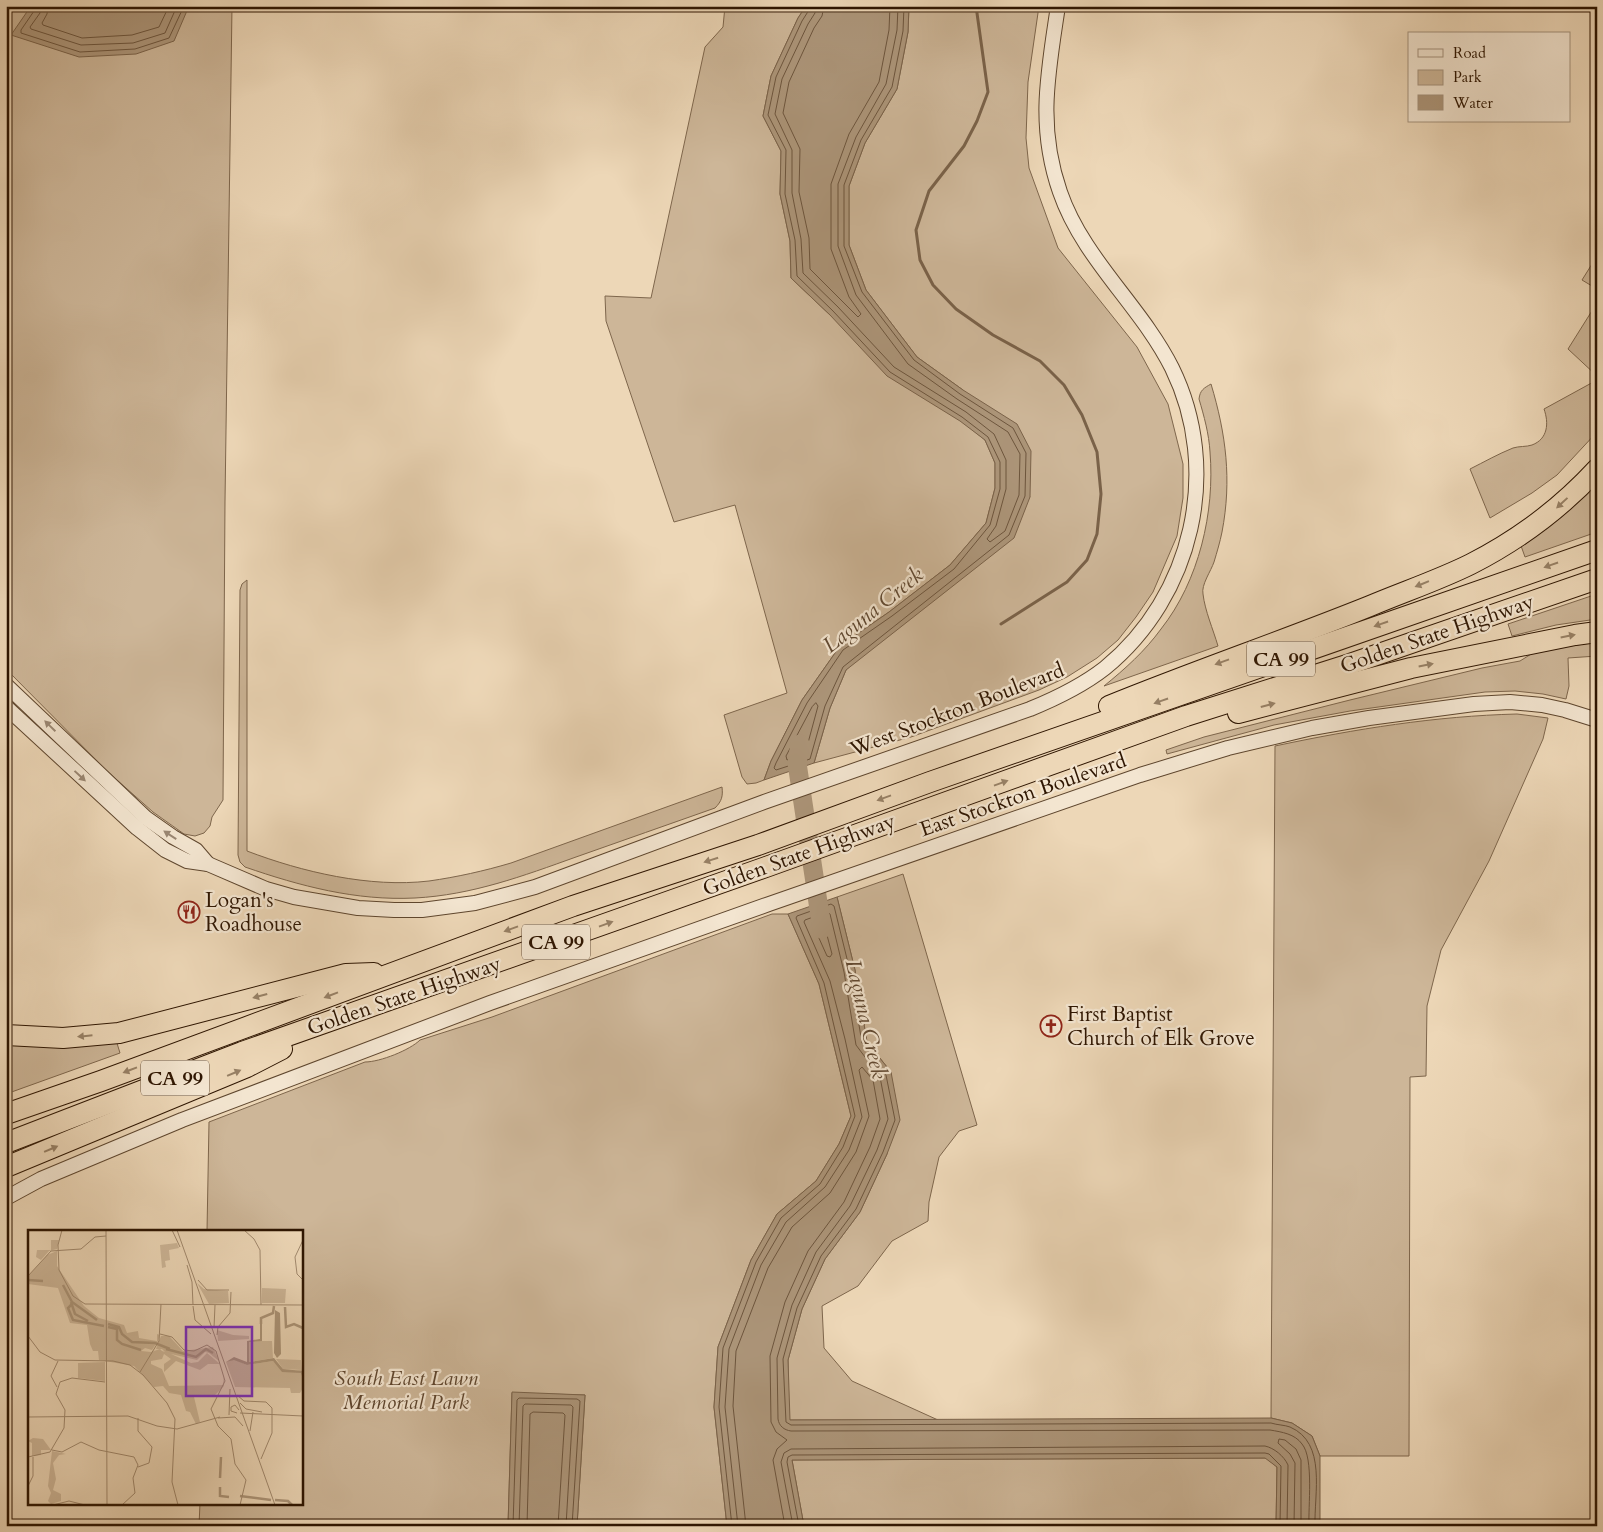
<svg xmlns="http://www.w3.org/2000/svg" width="1603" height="1532" font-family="Cardo,serif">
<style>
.green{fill:#cdb698;stroke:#7e664c}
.water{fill:#ac9579;stroke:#7a6249}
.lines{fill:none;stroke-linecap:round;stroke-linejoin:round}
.shore{stroke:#6d553d;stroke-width:1}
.stream{stroke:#7a6249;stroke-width:3}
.river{stroke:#ac9579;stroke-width:19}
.minor-casing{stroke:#5e462e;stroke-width:16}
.highway-casing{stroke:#2e1501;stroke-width:22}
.minor{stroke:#f3e5d0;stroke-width:14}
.highway{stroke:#edd7b7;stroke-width:20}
.oneway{fill:#978065}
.oneway2{fill:#9a8773}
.labels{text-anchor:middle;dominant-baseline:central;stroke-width:4.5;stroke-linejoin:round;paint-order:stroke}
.shield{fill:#f3e5d0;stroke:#69533f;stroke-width:1}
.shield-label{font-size:20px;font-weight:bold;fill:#2e1501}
.street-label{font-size:21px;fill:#2e1501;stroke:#f3e5d0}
.poi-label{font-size:21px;fill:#2e1501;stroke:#f3e5d0;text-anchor:start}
.park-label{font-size:21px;font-style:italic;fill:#5e452e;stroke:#f3e5d0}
.water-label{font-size:22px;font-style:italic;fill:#604831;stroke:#f3e5d0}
.inset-river{fill:none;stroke:#ac9579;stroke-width:2.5}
.inset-road{fill:none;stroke:#a1896e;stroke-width:1}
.view{fill:#7b2cbf;fill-opacity:0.15;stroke:#7b2cbf;stroke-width:2.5}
.inset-edge{fill:none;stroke:#2e1501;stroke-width:2.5}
</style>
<rect width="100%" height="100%" fill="#edd7b7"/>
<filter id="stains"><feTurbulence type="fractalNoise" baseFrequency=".004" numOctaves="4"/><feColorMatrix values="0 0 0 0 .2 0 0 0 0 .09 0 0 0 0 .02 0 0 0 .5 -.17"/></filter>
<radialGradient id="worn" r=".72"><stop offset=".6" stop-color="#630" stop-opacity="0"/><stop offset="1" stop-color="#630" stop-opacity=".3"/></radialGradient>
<g class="green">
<path d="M6 6H232L225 501 223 800 212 817 210 826 204 833 195 836 184 834 153 812 108 772 6 669Z"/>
<path d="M725 6H806L798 18 771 76 763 116 781 151 780 194 790 241 791 278 830 315 985 440 995 463V488L986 523 950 565 889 612 840 646 802 700 771 761 764 780 756 783 747 784 742 777 724 715 787 693 735 505 674 522 606 321 605 296 651 298 705 47 723 27Z"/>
<path d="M909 6H1039L1028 82 1026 138 1029 168 1058 248 1137 347 1168 404 1183 464V498L1177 536 1153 592 1136 617 1118 640 1097 658 1067 677 1039 690 911 737 814 763 830 708 846 670 1030 497 963 390 917 357 866 290 849 245V186L865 143 897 89 908 32Z"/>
<path d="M1597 256V289L1582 280Z"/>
<path d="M1595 306 1597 307V376L1568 349Z"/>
<path d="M1597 380V432L1557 475 1532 493 1490 518 1470 469C1484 462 1498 454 1513 448 1519 446 1526 447 1532 445 1548 439 1549 423 1544 409Z"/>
<path d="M1211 384C1226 434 1232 480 1222 532 1220 542 1217 552 1214 562 1211 571 1201 585 1203 594 1205 611 1213 629 1218 646L1104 686C1125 669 1145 651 1161 629 1199 581 1215 512 1210 452 1209 434 1204 416 1199 399 1200 390 1204 388 1211 384Z"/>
<path d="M1597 478V532L1525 557 1520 543Z"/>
<path d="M247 580V851C302 872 370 888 429 881 457 877 484 871 511 863L722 787C723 796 722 801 715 808 669 824 622 841 576 857 523 876 472 895 415 898 356 901 300 886 245 867L240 862 238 855 240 590 242 584Z"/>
<path d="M1597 594V619L1556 625 1512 636 1508 624Z"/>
<path d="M1597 642V656L1568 658 1569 686 1566 699 1543 694 1515 691 1485 692 1350 711 1274 725 1167 754 1166 750 1204 737 1350 700 1482 668 1520 661 1536 651Z"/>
<path d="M1517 714 1548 718 1543 739 1489 861 1441 950 1427 1006 1426 1076 1410 1077 1409 1456H1320L1312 1436 1292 1423 1271 1418 1275 746C1355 729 1436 716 1517 714Z"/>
<path d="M903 874 977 1125 959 1131 939 1157 929 1202 928 1221 892 1241 858 1286 822 1306 824 1348 852 1381 938 1420H789L788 1360 802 1309 825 1259 860 1212 887 1154 891 1072 867 1042 855 970 837 897Z"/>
<path d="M772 914H788L819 984 851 1116 839 1144 816 1181 777 1214 751 1260 718 1347 714 1407 727 1526H577L585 1395 512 1393 508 1526H199L200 1503H301V1231H207L209 1122 365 1062C380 1062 410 1050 420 1040L492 1017Z"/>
<path d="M116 1040 120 1053 6 1094V1045L54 1046Z"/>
<path d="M1266 1458 1277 1467 1276 1526H804L792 1460Z"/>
</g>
<g class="water">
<path d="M31 6H189L174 41 136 54 79 57 11 35Z"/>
<path d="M806 6H909L908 32 897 89 865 143 849 186V245L866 290 917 357 963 390 1017 424 1031 451 1030 497 1014 538 846 670 830 708 814 763 764 780 771 761 802 700 840 646 889 612 950 565 986 523 995 488V463L985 440 960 421 887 376 830 315 791 278 790 241 780 194 781 151 763 116 771 76 798 18Z"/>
<path d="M837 897 855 970 867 1042 891 1072 900 1120 887 1154 860 1212 825 1259 802 1309 788 1360 790 1420 1271 1418 1292 1423 1312 1436 1320 1456V1526H1276L1277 1467 1265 1458 792 1460 804 1526H727L714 1407 718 1347 751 1260 777 1214 816 1181 839 1144 851 1116 819 984 788 914Z"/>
<path d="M512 1392 585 1395 577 1526H508Z"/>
</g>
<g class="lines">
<g class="shore">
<path d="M34 6V11L21 30V33L80 52 135 49 169 38 184 6"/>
<path d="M41 6 40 13 30 27 31 29 81 45 133 43 165 33 177 6"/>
<path d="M48 6 47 14 42 23 43 25 82 38 132 35 159 27 169 6"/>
<path d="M810 6 809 10 802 21 776 77 768 115 786 150 785 194 795 240 797 276 833 311 890 372 962 417 988 437 1000 462V489L990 525 954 569 892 616 843 650 807 703 776 763 774 768 776 770 810 759 825 706 843 667 1009 535 1025 496 1026 453 1013 428 960 394 914 360 862 292 844 246V185L861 140 892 87 903 31 904 6"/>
<path d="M816 6 815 13 808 24 782 79 775 114 792 150V193L801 239 803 273 838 307 894 367 966 412 994 434 1006 460V489L996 526 987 539 990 542 1005 531 1019 495 1020 454 1008 432 957 399 908 364 856 295 838 246V184L856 137 886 84 897 30 898 6"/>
<path d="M824 6 822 16 814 28 789 82 783 113 800 149 799 192 809 238 810 269 858 317 861 314 849 297 831 249V184L849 134 879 82 889 30 890 6"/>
<path d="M816 703 818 706 805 754 787 760 786 756 812 707Z"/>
<path d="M821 922 824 924 832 954 830 957 827 956 814 927 815 924Z"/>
<path d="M513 1526 517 1400 519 1398 577 1399 580 1401 572 1526"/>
<path d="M519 1526 523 1406 525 1404 571 1405 573 1407 566 1526"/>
<path d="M527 1526 530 1414 533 1412 563 1413 565 1415 558 1526"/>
<path d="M732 1526 719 1407 723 1348 756 1262 781 1218 820 1184 843 1147 855 1116 824 983 796 918 797 916 831 904 834 906 850 971 862 1043 886 1075 895 1120 883 1152 856 1209 821 1256 797 1308 783 1359 786 1422 791 1425 1271 1423C1277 1425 1285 1425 1290 1427 1327 1443 1314 1493 1315 1526"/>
<path d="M738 1526 725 1407 729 1349 761 1265 786 1222 825 1187 849 1150 862 1117 845 1039 830 981 804 922 805 920 827 912 830 914 844 972 856 1045 880 1077 888 1119 877 1150 850 1206 816 1252 792 1305 777 1358 778 1419C779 1426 784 1430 791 1431L1270 1430C1282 1432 1295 1434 1302 1444 1314 1458 1308 1507 1309 1526"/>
<path d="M746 1526 733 1406 736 1351 768 1268 792 1227 830 1193 856 1152 869 1116 859 1070 862 1067 873 1080 880 1119 870 1147 844 1202 808 1251 785 1302 770 1356 771 1422 776 1432 787 1440 777 1449 773 1460 785 1526"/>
<path d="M793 1526 781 1462 784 1453 791 1449 1265 1446C1274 1448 1284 1456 1288 1465L1287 1526"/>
<path d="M799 1526 787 1462 788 1457 792 1455 1265 1453 1269 1454 1281 1466 1280 1526"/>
<path d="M1294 1526 1295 1463 1290 1454 1278 1443 1279 1439 1285 1440 1296 1449 1301 1460V1526"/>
</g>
<g class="stream">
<path d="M976 6 988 92 977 121 964 146 929 191 916 230 920 260 933 285 956 309 993 335 1040 361 1064 385 1082 415 1097 452 1101 494 1097 534 1087 560 1067 582 1001 624"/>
<path d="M6 36 11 35"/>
</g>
<path class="river" d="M800 744 797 763 822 929"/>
<g class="minor-casing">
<g id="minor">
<path d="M6 685 146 818 173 837 196 850 208 864"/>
<path d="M6 707 137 828 165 850 187 861 208 864 266 889 294 897 358 908 394 910H422L475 903 535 887 764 802 1030 709C1057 698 1082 686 1105 668 1193 596 1222 470 1172 368 1141 306 1083 259 1060 192 1037 126 1048 73 1058 6"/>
<path d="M6 1198 41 1179 182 1120 490 1003 769 904 1140 775 1228 748 1312 728 1369 718 1474 704 1510 702 1542 705 1565 710 1597 720"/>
</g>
</g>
<g class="highway-casing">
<g id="highway">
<path d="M1109 706C1195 671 1283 641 1370 606 1403 592 1439 580 1471 564 1518 540 1561 508 1597 469"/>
<path d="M1238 713 1411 668 1575 635 1597 632"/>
<path d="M6 1035 63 1038 119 1033 346 974 374 973"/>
<path d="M6 1114 101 1081 573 906 758 845 930 782 1597 550"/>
<path d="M6 1143 242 1052 766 867 1186 716 1350 664 1597 579"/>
<path d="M6 1167 247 1067 282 1049"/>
</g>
</g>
<use href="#minor" class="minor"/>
<use href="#highway" class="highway"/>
</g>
<defs><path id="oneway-solid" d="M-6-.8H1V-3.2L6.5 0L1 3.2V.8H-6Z" transform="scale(1.25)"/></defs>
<g class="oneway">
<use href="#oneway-solid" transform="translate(1562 503) rotate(137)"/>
<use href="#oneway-solid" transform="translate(1551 565) rotate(161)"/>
<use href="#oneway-solid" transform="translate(1422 584) rotate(158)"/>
<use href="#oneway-solid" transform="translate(1381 624) rotate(161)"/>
<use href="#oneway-solid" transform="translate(1568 636) rotate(-11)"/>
<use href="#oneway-solid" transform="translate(1222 662) rotate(160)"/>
<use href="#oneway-solid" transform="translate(1426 665) rotate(-11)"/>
<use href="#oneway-solid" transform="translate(1161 701) rotate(161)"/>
<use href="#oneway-solid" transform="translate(1268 705) rotate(-15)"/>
<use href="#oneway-solid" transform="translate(1001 783) rotate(-20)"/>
<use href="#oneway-solid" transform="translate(884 798) rotate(160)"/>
<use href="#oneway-solid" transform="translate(711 860) rotate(162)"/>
<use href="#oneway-solid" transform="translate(606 924) rotate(-20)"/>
<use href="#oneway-solid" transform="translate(511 929) rotate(160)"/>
<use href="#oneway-solid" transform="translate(331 995) rotate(159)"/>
<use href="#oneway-solid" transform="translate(260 996) rotate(165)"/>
<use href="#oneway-solid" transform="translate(85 1036) rotate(174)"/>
<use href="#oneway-solid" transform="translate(130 1070) rotate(159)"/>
<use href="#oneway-solid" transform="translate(234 1073) rotate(-23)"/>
<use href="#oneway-solid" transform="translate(51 1149) rotate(-23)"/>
</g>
<g class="oneway2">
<use href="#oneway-solid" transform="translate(50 726) rotate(-136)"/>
<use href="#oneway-solid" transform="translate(80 776) rotate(43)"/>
<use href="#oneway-solid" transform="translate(170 835) rotate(-147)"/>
</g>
<defs>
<g id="restaurant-ring" transform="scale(1.125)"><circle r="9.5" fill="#f3e5d0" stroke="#8f2418" stroke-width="1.5"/><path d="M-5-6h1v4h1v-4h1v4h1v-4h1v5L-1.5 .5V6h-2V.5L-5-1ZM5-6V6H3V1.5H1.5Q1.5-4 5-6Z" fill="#8f2418"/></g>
<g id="church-ring" transform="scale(1.125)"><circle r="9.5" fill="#f3e5d0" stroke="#8f2418" stroke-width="1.5"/><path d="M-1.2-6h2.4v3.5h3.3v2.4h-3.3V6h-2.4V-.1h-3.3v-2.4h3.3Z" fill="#8f2418"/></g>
</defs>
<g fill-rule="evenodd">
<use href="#restaurant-ring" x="189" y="912"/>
<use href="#church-ring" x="1051" y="1026"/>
</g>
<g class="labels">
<g class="shield">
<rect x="1247" y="641.5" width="68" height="35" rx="4"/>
<rect x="522" y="924.5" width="68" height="35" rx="4"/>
<rect x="141" y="1060.5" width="68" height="35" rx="4"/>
</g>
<g class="shield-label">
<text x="1281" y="659">CA 99</text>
<text x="556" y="942">CA 99</text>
<text x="175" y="1078">CA 99</text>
</g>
<g class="street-label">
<text transform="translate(1437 634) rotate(-19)">Golden State Highway</text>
<text transform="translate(957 710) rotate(-21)">West Stockton Boulevard</text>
<text transform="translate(1023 795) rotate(-19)">East Stockton Boulevard</text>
<text transform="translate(799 855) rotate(-20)">Golden State Highway</text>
<text transform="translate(404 996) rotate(-19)">Golden State Highway</text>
</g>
<g class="poi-label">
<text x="205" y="900">Logan's<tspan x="205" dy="24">Roadhouse</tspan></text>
<text x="1067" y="1014">First Baptist<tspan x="1067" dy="24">Church of Elk Grove</tspan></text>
</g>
<g class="park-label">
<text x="406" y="1378">South East Lawn<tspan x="406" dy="24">Memorial Park</tspan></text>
</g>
<g class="water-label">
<text transform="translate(873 610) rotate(-39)">Laguna Creek</text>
<text transform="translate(866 1019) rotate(77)">Laguna Creek</text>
</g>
</g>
<g transform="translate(28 1230)">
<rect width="275" height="275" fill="#edd7b7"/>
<path d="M23 10H31L29 19 21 21 13 30 8 27 9 20H23ZM149 13 151 18 141 20 142 30 137 31 138 37 134 38 132 15ZM29 21V36L56 76 71 88 96 95 99 103 110 101 111 108 129 111V104L132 105 130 111 124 120 117 118 113 121 123 122 132 119 134 121 137 122 134 119H128L133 106H141L155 121 185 117 191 131 181 123 177 122 169 130 143 124 163 133 170 132 179 123 192 134H180L172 140 148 131 136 142V134L143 129 136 124 134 129 123 131V134L134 139 141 156 195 155 196 145V156L186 166 166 167 172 192 168 194 162 182 158 181 153 165 141 163 135 156 126 157 106 136 71 130 70 121H65L62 114 59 95 42 93 30 58 0 54V46L19 25ZM169 53 176 59 200 61 201 73 181 74ZM234 58 258 59 257 73H234ZM189 100 205 105 221 106V109L190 111ZM244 111 245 128 221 132V111ZM206 129 219 135 245 131 257 142 273 140 255 139 248 129 273 130 275 158 272 163H263L262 158 207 157 198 132ZM77 132V151L50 148V133ZM5 208 15 209 23 220H13V225L4 226V213L0 211ZM24 221 38 224 31 225 25 233 28 249 25 260 33 264V271L23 274 20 271 23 263 20 256Z" fill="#cdb698"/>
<path d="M247 80 252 83 253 124 249 128 246 123ZM232 94H234V111L221 112V132L246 128 255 139 275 141V149L273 143 254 142 245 131 219 135 206 130 198 132 206 127 219 132V111L232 109Z" fill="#ac9579"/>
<path class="inset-river" d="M0 50 15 51M35 55 44 72 69 90M43 72 47 84 60 91M43 75 40 78 45 90 76 96M257 77 258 97 266 94 275 98M80 94 91 97 94 104 104 112 127 113 142 119M233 94V88L245 83 246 76M80 97 89 99V110L94 114 113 120M138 119 168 127 178 119 185 123M192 248 193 227M192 257V266L201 267M212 266 243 270M247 270 260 271 264 275"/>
<path class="inset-road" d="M34 0 30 15 31 40 45 66 57 74 275 75M78 0 79 275M144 0 152 17M149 0 247 275M216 0 226 9 232 20 233 75M275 10 267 27 269 44 275 50M159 35 164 52 165 75M0 46 23 21 53 19 67 7 78 6M170 50 179 60H201M165 76 167 90 183 104M186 98 187 75M132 104 144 107 156 120 166 121 179 115 188 121 197 151 183 179 190 196 203 209 207 234 218 250 212 275M189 105 190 97 202 83 203 62M0 106 12 122 27 130 85 131 102 135 115 145 139 173 147 189 144 252 150 275M112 142 131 111 133 74M29 157 23 146 30 131M209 165 216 171 238 172 244 178V203L233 229M212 173 218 179 234 182M209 183 203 181V177L207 175 211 180M212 183 275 186M201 185 202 159M0 187 100 186 129 196 149 199 192 187M190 188 207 187 215 196M222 201 225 182M24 220 34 222 53 212 71 220 106 227 110 235 105 248 107 263 94 275M0 227 22 222 36 198 37 180 28 164 32 152 44 148 77 152M110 237 121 233 124 217 110 201V188M0 256 5 246V227M25 275 41 271 57 275"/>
<path class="view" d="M158 97H224V166H158Z"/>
<rect width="275" height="275" class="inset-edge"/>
</g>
<rect width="1603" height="1532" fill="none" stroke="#edd7b7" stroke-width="25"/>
<rect x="8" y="8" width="1588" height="1517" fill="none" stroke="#2e1501" stroke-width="2.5"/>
<rect x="12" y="12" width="1578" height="1507" fill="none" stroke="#2e1501"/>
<rect x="1408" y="32" width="162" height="90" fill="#f3e5d0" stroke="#a4927d"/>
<rect x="1418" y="49" width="25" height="8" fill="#f3e5d0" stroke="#a4927d"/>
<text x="1453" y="58" font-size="15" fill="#2e1501">Road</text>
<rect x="1418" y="70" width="25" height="15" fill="#cdb698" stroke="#a4927d"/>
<text x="1453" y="82" font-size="15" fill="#2e1501">Park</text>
<rect x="1418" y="95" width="25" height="15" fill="#ac9579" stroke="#a4927d"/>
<text x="1453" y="108" font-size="15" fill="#2e1501">Water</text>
<rect width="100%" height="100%" filter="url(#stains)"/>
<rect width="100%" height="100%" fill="url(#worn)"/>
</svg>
